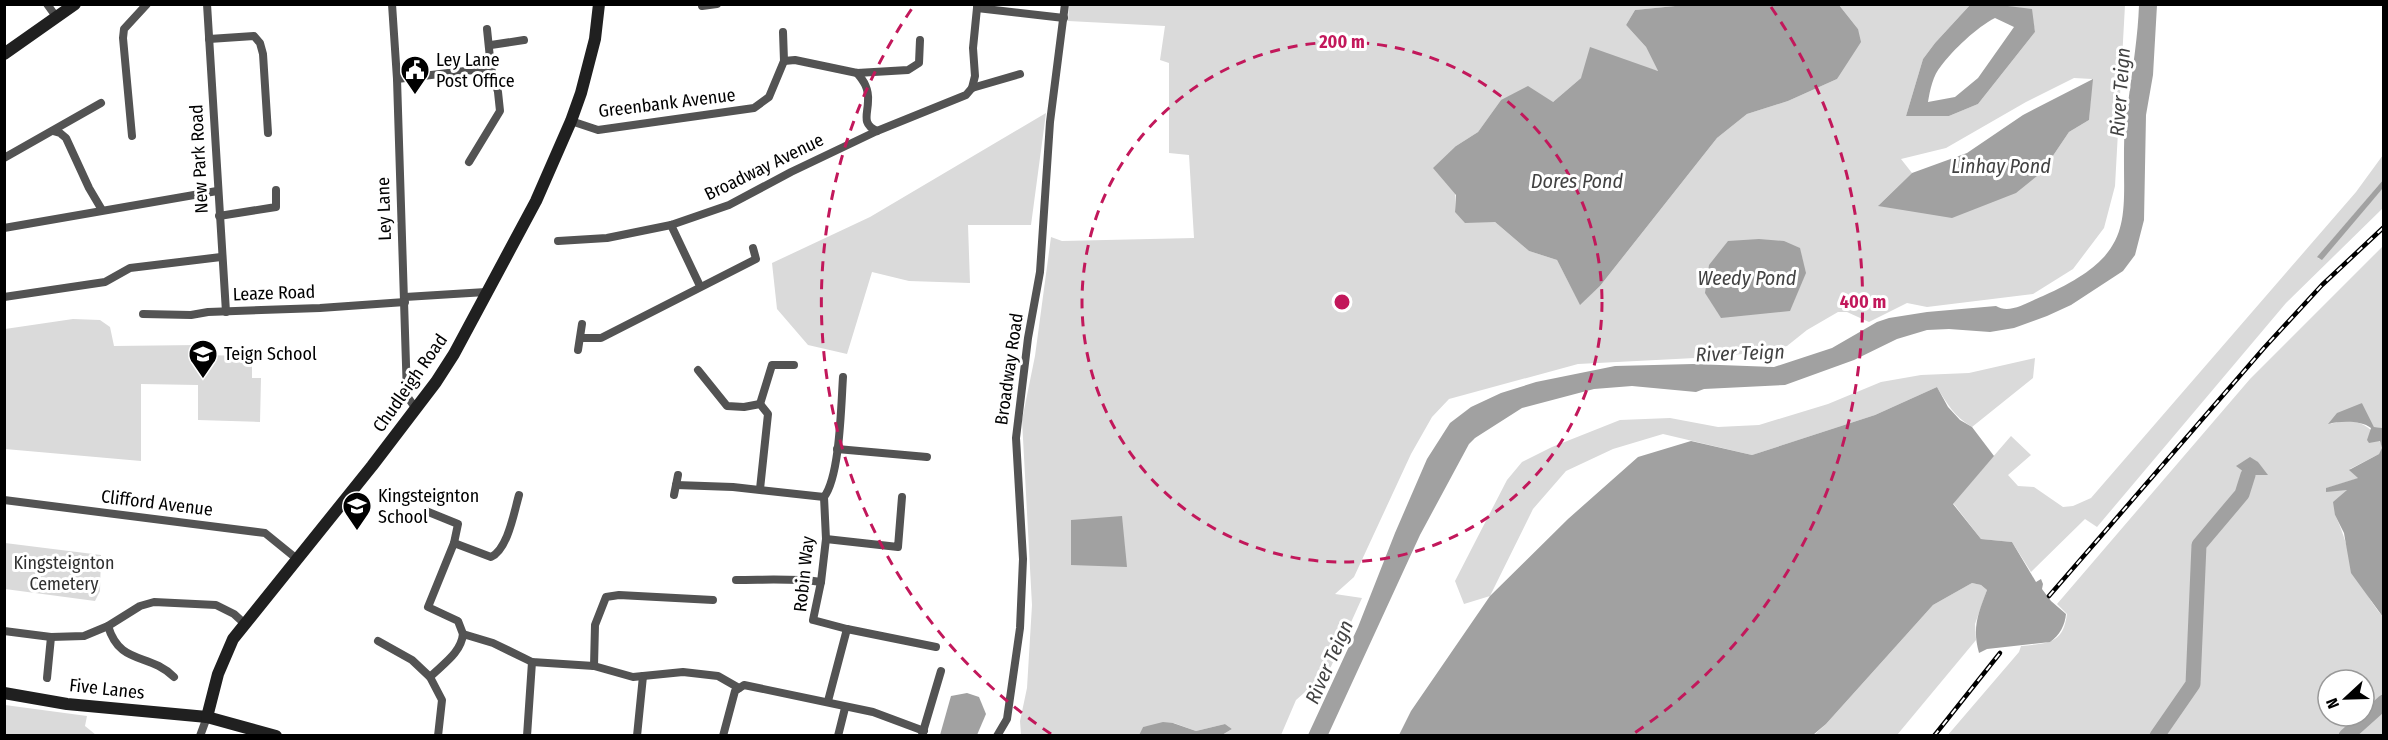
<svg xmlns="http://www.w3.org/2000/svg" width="2388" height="740" font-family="'Fira Sans Condensed',sans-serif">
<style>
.green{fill:#dadada;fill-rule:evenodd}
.water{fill:#a1a1a1;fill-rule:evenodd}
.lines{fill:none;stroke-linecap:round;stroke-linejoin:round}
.river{stroke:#a1a1a1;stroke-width:15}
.street{stroke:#535353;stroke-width:8}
.secondary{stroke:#202020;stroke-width:12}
.rail-casing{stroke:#000;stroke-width:4.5}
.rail{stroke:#fff;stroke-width:2;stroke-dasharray:7;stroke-linecap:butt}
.ring{fill:none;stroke:#c2185b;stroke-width:3;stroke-dasharray:10 8}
.labels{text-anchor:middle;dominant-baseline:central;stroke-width:6;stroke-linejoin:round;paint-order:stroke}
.poi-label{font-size:18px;fill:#000;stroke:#fff;text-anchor:start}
.street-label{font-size:18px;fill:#000;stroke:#fff}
.park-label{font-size:18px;fill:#313131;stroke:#fff}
.water-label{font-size:20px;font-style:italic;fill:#424242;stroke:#fff}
.centre{fill:#c2185b;stroke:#fff;stroke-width:3}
.ring-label{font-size:18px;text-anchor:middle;font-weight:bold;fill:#c2185b;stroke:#fff;stroke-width:6;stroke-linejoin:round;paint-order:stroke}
</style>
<rect width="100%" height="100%" fill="#fff"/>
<g class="green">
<path d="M1069 5H1758L1675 6 1635 10 1626 25 1646 47 1658 71 1630 63 1581 78 1553 102 1501 100 1478 132 1456 146 1455 212 1495 222 1529 251 1557 260 1580 304 1600 286 1717 138 1747 114 1788 101 1837 79 1858 29 1839 5H1970L1935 43 1923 59 1906 116H1949L1978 104 2035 32 2031 10 2000 5H2125L2115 186 2104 228 2073 269 2033 294 1927 307 1907 303 1869 322 1847 312H1838L1807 330 1787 346 1755 353 1695 358 1578 364 1449 399 1432 417 1411 454 1354 577 1335 594 1362 598 1329 671 1296 700 1281 735H1222L1232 729 1225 724 1196 731 1174 723 1143 727 1139 735H1021L1020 721 1027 688 1032 605 1022 420 1035 356 1051 237 1062 241 1194 238 1189 155 1169 153V63L1160 60 1165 26 1068 21ZM2074 78 2092 79 2089 120 2069 132 2042 172 1879 205 1912 173 1901 159 1946 148 2026 102Z"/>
<path d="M1046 113 1031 225H968L970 283 909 281 872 272 847 354 808 345 777 309 772 263 870 217Z"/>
<path d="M2383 155V180L2318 257 2319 259 2383 188V208L2286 303 2097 527 2085 519 2031 572 2012 542 1981 539 1953 503 2011 436 2031 455 2008 475 2018 486 2034 487 2063 507 2073 506 2091 498 2356 192Z"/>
<path d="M2383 246V428L2374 427 2362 403 2330 424C2354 416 2373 424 2383 448L2379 454 2350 469 2359 478 2327 488 2348 489 2335 515C2341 527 2344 537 2348 550 2355 574 2367 598 2383 617V735L1947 736 2019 652 2021 646C2047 643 2063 645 2067 614L2057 604 2250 379ZM2328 680H2364V716H2328Z"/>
<path d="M73 319 100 320 110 327 114 346 198 345 199 355 252 356V378H261L260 422 198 420V385L141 384V461L5 449V329Z"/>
<path d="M2035 358 2033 378 1972 427C1955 417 1947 404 1937 387L1875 415 1752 455 1663 434 1613 449 1566 471 1533 509 1490 596 1464 604 1455 581 1507 480 1522 462 1552 447 1620 420 1670 418 1718 427 1759 425 1828 404 1881 382 1921 375 1969 373Z"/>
<path d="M5 543 101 555 100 591 95 601 5 589Z"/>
<path d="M1972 583 1981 585 1987 590 1975 624 1976 640 1897 735 1813 736 1826 724 1933 605Z"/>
<path d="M5 705 87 716 85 726 96 735H5Z"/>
</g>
<g class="water">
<path d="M1758 5H1839L1858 29 1861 42 1837 79 1788 101 1747 114 1717 138 1600 286 1580 305 1557 260 1529 251 1495 222 1465 223 1455 212 1456 195 1433 168 1456 146 1478 132 1501 100 1528 86 1553 102 1581 78 1590 47 1658 71 1646 47 1626 25 1635 10 1675 6Z"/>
<path d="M1970 5H2000L2032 9 2035 32 1978 104 1949 116H1906L1923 59 1935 43ZM1995 18 2014 27 1978 78 1955 97 1928 102C1930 90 1933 75 1941 66 1953 50 1977 27 1995 18Z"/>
<path d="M2139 5H2157L2153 75 2146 115 2144 220 2135 255 2123 271 2071 305 2047 316 2014 328 1990 332 1949 329 1927 330 1897 339 1854 360 1785 385 1704 389 1696 392 1632 386 1594 389 1522 408 1475 438 1469 444 1420 535 1328 735H1308L1358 627 1395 533 1427 459 1450 423 1471 407 1501 393 1536 382 1615 366 1693 364 1774 367 1832 348 1877 322 1889 318 1927 312 1996 306C2010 315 2030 301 2043 296 2146 250 2119 215 2125 123 2125 114 2128 105 2129 96 2133 66 2138 35 2139 5Z"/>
<path d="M2093 79 2089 120 2069 132 2042 172 2016 193 1952 218 1878 206 1912 173 1967 153 2023 115Z"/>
<path d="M2383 180V188L2322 260 2317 257Z"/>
<path d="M1759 239 1784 241 1800 248 1806 273 1790 311 1721 318 1705 293 1709 265 1728 241Z"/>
<path d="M1937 387 1948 407 1960 420 1972 427 1994 456 1953 504 1981 539 2012 542 2036 582 2041 579 2043 584 2042 589 2051 601 2066 614C2065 625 2060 635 2050 642L1987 649 1979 653C1972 628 1978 614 1987 590L1981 585 1972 583 1933 605 1826 724 1813 735H1399L1411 711 1490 596 1568 519 1638 457 1691 441 1752 455 1875 415Z"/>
<path d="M2362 403 2374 427 2383 428V617L2351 573 2344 533 2335 515 2333 502 2347 490 2326 492V488L2358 478 2349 470 2379 454 2382 448 2380 441 2369 443 2367 440 2371 428C2361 420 2340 421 2328 424L2337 413Z"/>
<path d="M2250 457 2258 462 2268 475H2248L2236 466Z"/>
<path d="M1122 516 1127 567 1071 565V520Z"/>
<path d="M967 693 979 697 986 714 977 735H940L951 696Z"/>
<path d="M1163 722 1173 723 1196 731 1225 724 1232 729 1222 735H1139L1143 727Z"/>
</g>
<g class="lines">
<g class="river">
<path d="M2157 736 2193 684 2199 545 2242 494 2248 475"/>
<path d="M2346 736 2384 702"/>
</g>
<g class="street">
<path d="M47 4 57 18"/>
<path d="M207 4 226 312"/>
<path d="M392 4 397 79 407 396 416 409"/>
<path d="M977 4V8L1064 18"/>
<path d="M702 6 717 4"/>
<path d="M487 29 491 68"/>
<path d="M209 39 254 36 260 43 263 54 268 133"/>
<path d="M491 45 524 40"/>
<path d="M784 61 795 60 857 73 908 70 919 63 920 40"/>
<path d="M857 73C864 81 869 89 868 101 868 114 861 124 877 131"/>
<path d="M397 79 491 68 498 92 500 111 469 162"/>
<path d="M972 88 975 76 973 48 977 8"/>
<path d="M571 121 598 130 754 108 769 97 784 61 783 32"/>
<path d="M53 131 60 133 66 138 89 188 102 210"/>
<path d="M132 136 123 38 124 29 147 4"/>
<path d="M4 158 101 103"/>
<path d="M219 216 276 207V190"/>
<path d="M671 225 700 286"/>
<path d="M4 228 217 191"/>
<path d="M558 241 607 238 671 225 729 205 791 172 877 131 966 95 972 88 1020 74"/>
<path d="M4 297 105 282 130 268 221 257"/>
<path d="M405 297 486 292"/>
<path d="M143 314 191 315 208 312 320 308 405 302"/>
<path d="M582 338H601L756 259 753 248"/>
<path d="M578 350 582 324"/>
<path d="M698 370 727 406 744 407 760 404 768 414 760 489"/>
<path d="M760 404 772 365H794"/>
<path d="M837 449 927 457"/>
<path d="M676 485 733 487 824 497"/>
<path d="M674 495 678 475"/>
<path d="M4 500 265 533 297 559"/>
<path d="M426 511 458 524 454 543"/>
<path d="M826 539 898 547 902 497"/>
<path d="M736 580C765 580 793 578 821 582"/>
<path d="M108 626C120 666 149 652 174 677"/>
<path d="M847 629 936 647"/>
<path d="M4 631 51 637 84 636 108 626 140 606 154 602 216 605 234 614 245 624"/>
<path d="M463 634 458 621 428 607 454 543 491 557C508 549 514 512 519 495"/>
<path d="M378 641 412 660 430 677 442 700 438 736"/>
<path d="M594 666 595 625 606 597 619 595 713 600"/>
<path d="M430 677C443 664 461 653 463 634L493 643 532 662 594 666 633 677 683 672 718 676 739 688"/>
<path d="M47 678 51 637"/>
<path d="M828 701 847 629 813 620 821 582 826 539 824 497C840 476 841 406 843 377"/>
<path d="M922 735 941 671"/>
<path d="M200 736 207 717"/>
<path d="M527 736 532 662"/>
<path d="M637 736 643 676"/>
<path d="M723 736 735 691 744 685 873 712 924 731"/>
<path d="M838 736 845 708"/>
<path d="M997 736 1007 719 1020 628 1023 559 1016 438 1028 338 1040 272 1050 122 1065 4"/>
</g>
<g class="secondary">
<path d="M4 54 75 4"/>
<path d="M4 693 67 704 207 717 276 736"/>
<path d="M207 717 218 674 233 639 372 466 436 382 454 354 536 201 571 121 581 93 595 39 599 4"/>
</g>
<g class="rail-casing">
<g id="rail">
<path d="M2049 596 2264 348 2322 285 2384 227"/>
<path d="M1934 736 2000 653"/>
</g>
</g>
<use href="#rail" class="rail"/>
</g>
<g class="ring">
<circle cx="1342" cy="302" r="260"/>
<path d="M1051 734A521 521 0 0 1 913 7M1771 7A521 521 0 0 1 1633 734"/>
</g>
<defs>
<g id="civic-pin" transform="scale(1.5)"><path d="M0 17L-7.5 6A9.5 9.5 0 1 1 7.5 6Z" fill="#000" stroke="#fff"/><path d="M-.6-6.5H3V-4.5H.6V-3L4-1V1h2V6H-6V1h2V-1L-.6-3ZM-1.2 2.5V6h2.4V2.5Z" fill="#fff"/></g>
<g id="school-pin" transform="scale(1.5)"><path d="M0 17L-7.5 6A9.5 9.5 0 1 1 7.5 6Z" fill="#000" stroke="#fff"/><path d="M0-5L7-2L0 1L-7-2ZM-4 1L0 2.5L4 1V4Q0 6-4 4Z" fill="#fff"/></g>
</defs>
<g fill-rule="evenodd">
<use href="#civic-pin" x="415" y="70"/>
<use href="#school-pin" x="203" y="354"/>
<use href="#school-pin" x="357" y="506"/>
</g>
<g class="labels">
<g class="poi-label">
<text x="436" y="60">Ley Lane<tspan x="436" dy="21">Post Office</tspan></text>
<text x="224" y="354">Teign School</text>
<text x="378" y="496">Kingsteignton<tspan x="378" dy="21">School</tspan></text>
</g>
<g class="street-label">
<text transform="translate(667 103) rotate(-7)">Greenbank Avenue</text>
<text transform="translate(199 159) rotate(-93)">New Park Road</text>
<text transform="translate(764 167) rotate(-26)">Broadway Avenue</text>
<text transform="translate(384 209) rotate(-92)">Ley Lane</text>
<text transform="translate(274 293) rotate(-2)">Leaze Road</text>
<text transform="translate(1009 369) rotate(-82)">Broadway Road</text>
<text transform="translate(410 383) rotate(-55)">Chudleigh Road</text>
<text transform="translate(157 503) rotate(7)">Clifford Avenue</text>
<text transform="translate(804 574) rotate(-84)">Robin Way</text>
<text transform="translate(107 689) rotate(6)">Five Lanes</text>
</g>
<g class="park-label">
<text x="64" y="563">Kingsteignton<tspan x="64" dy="21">Cemetery</tspan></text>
</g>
<g class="water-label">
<text transform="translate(2120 92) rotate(-86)">River Teign</text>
<text x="2001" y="166">Linhay Pond</text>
<text x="1577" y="181">Dores Pond</text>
<text x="1747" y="278">Weedy Pond</text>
<text transform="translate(1740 353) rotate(-2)">River Teign</text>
<text transform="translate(1329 662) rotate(-66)">River Teign</text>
</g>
</g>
<circle cx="1342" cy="302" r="9" class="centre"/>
<g class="ring-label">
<text x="1342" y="48">200 m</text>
<text x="1863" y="308">400 m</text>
</g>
<rect width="2388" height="740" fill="none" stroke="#000000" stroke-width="12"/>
<g transform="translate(2346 698) rotate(248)"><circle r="28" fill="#ffffff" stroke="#999999" stroke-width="1.5"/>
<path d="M0-4.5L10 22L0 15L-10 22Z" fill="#000000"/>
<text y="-9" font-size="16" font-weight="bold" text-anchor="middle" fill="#000000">N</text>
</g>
</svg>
